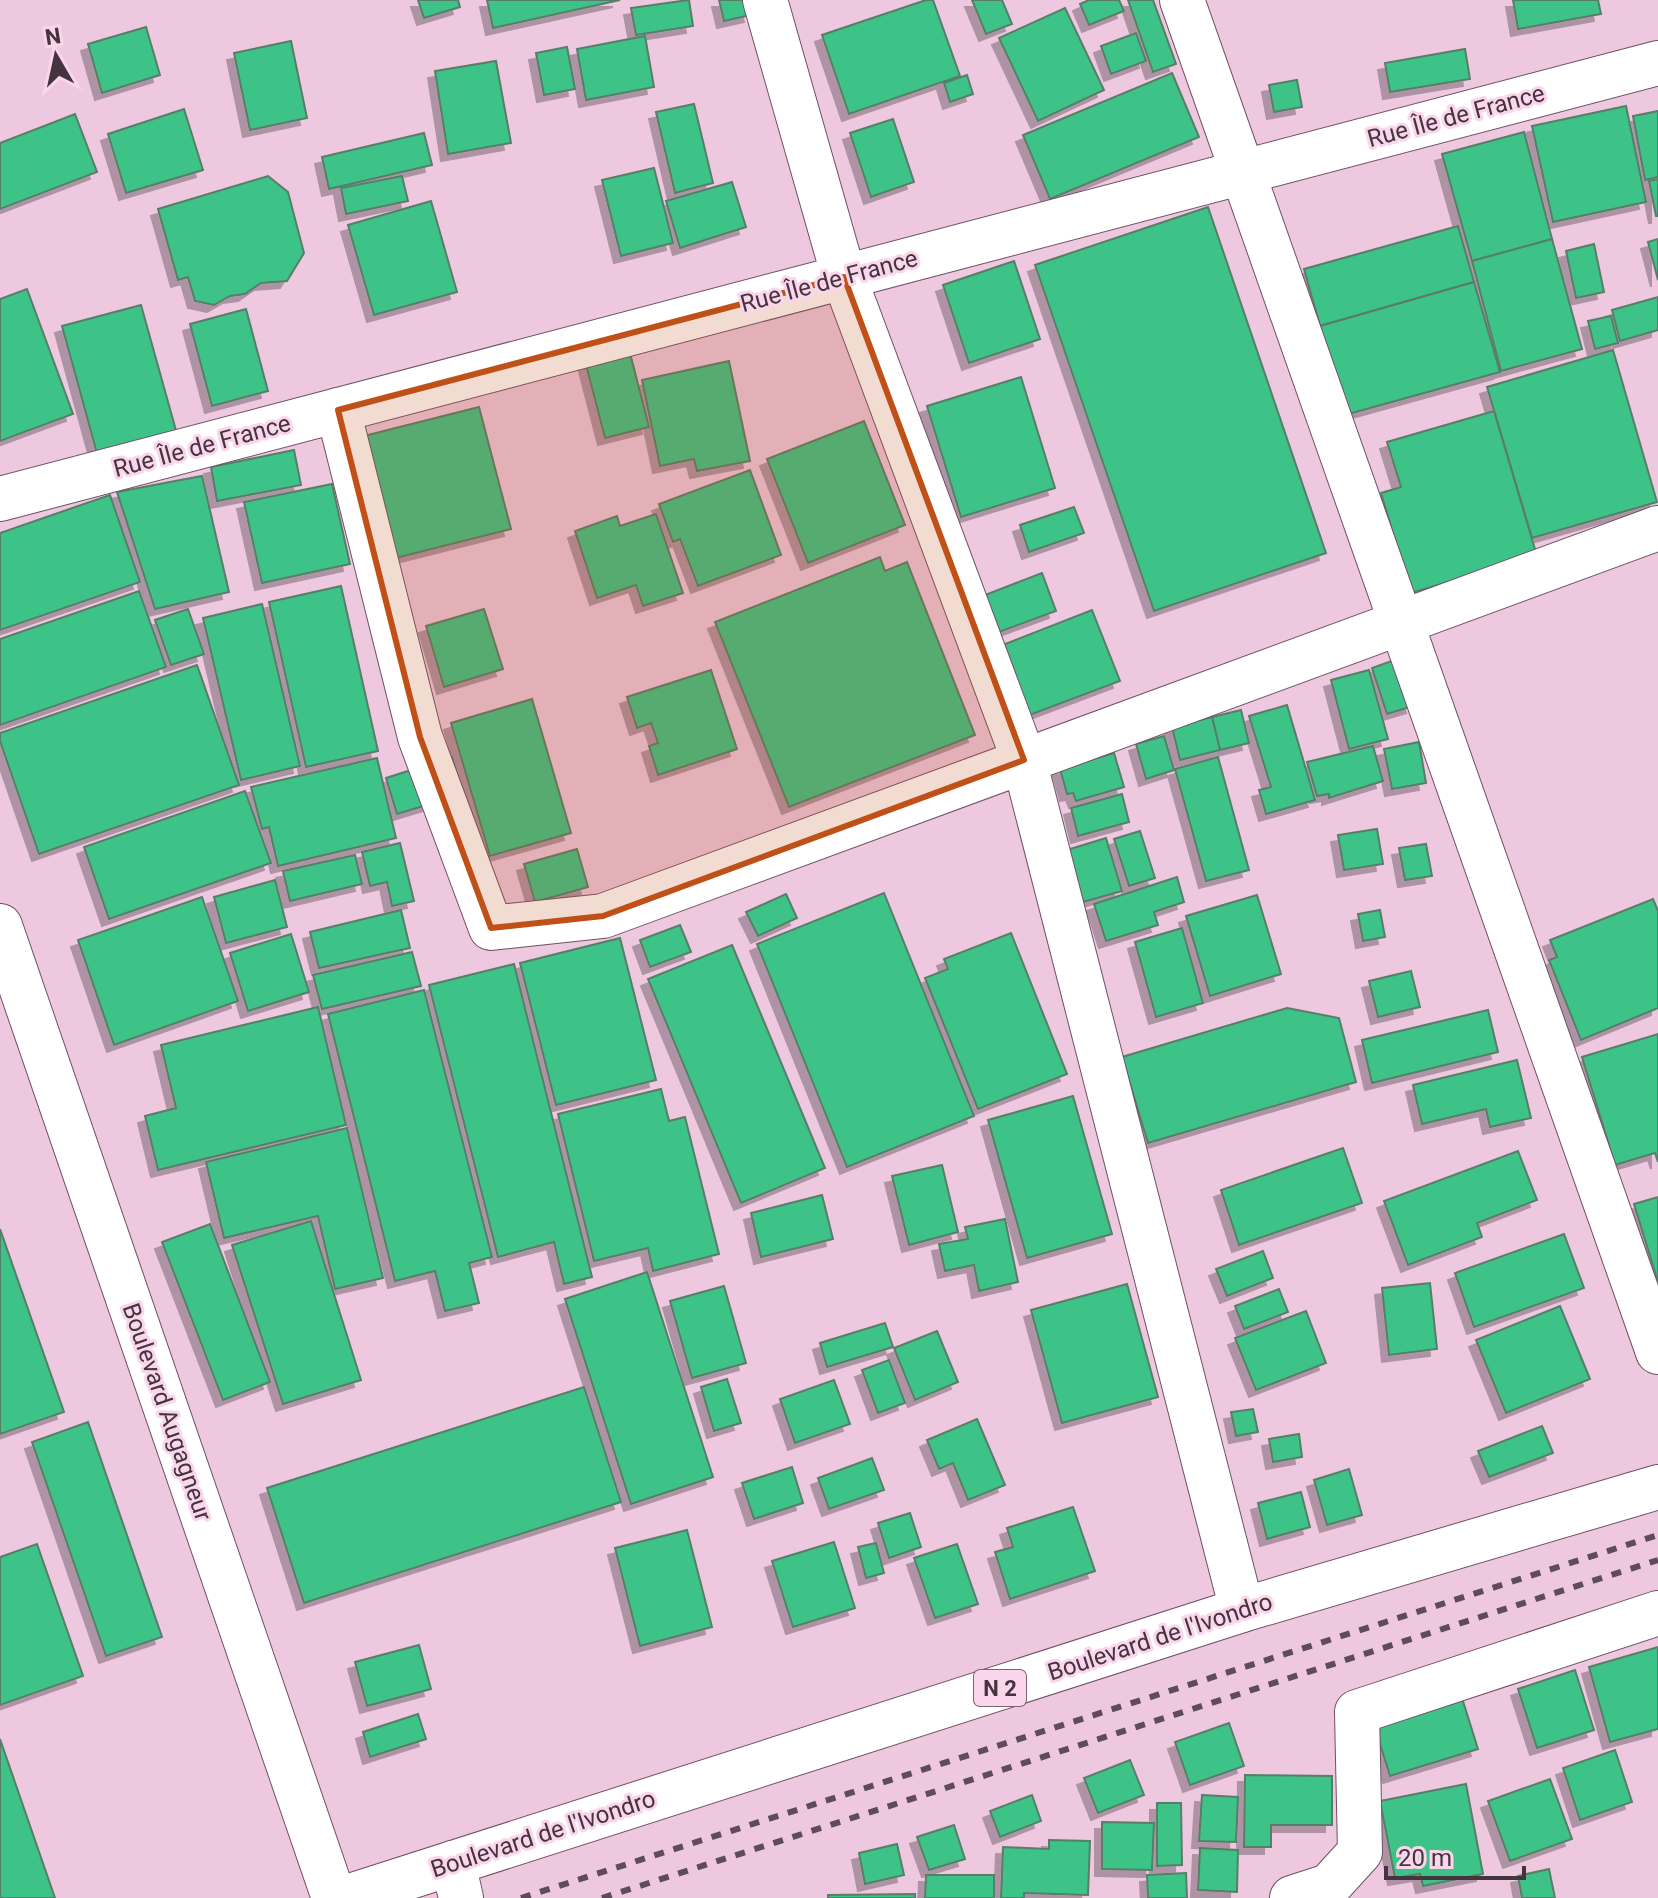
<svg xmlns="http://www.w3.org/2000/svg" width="1658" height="1898" font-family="Roboto,sans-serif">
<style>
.building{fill:#3cc288;stroke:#597d69;stroke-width:2;filter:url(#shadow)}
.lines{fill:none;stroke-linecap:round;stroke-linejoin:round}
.minor-casing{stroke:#705065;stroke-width:46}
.major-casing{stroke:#705065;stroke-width:46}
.minor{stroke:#fff;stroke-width:44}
.major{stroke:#fff;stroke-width:44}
.rail{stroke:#5e4c57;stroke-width:6;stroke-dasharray:10 10;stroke-linecap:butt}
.marked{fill:#bf5018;fill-opacity:0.2;stroke:#bf5018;stroke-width:6;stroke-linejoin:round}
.labels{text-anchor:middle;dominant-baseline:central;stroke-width:6;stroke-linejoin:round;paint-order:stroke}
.shield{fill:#fad5ec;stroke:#7a6472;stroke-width:2}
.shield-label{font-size:22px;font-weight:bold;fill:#43343d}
.street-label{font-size:24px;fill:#43343d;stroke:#fad5ec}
</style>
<defs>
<filter id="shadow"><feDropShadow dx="-7" dy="7" stdDeviation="0" flood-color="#0004"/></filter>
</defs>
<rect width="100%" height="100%" fill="#edc8df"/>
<g class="building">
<path d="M418 0H458L460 7 424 18Z"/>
<path d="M487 0H620L493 28Z"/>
<path d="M689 0 693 26 636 35 631 8Z"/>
<path d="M719 0H746L751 15 724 21Z"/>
<path d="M926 0H933L960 76 849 114 822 35Z"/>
<path d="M972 0H1002L1012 24 986 34Z"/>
<path d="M1089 0H1119L1124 11 1089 25 1080 4Z"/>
<path d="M1128 0H1153L1176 64 1153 72Z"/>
<path d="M1513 0H1598L1601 14 1518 29Z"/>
<path d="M1065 8 1104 90 1038 121 999 38Z"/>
<path d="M146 27 160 75 102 93 88 44Z"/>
<path d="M1136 33 1146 61 1111 74 1101 46Z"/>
<path d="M645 36 654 87 586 100 577 49Z"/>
<path d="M291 41 307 118 250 130 234 53Z"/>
<path d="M567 47 575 89 544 95 536 53Z"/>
<path d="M1465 49 1470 79 1390 92 1385 63Z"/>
<path d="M496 61 511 143 448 154 435 71Z"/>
<path d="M1172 73 1199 137 1050 199 1023 135Z"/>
<path d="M967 75 973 94 950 102 944 83Z"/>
<path d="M1297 80 1302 107 1274 112 1269 85Z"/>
<path d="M694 104 713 183 675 193 656 112Z"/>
<path d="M1626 106 1646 202 1553 222 1532 126Z"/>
<path d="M184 109 203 170 126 193 108 134Z"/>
<path d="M1658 111V177L1645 180 1633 116Z"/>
<path d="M75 114 97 172 0 209V143Z"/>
<path d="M893 119 914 182 871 197 850 133Z"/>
<path d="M1524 132 1552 239 1472 261 1442 154Z"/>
<path d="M424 133 432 165 329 189 322 157Z"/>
<path d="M654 168 673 243 621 256 602 180Z"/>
<path d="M268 176 288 192 304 253 287 281 261 283 245 294 230 296 214 305 195 301 188 277 178 280 158 209Z"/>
<path d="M402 176 408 201 346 214 341 188Z"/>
<path d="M1658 179V216H1656L1649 181Z"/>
<path d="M732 182 746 227 680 248 666 201Z"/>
<path d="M431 201 457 292 374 315 348 225Z"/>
<path d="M1208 207 1326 553 1154 611 1035 265Z"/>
<path d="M1458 226 1474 282 1320 326 1304 269Z"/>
<path d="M1552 239 1582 349 1501 371 1472 261Z"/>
<path d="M1658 239V280L1648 242Z"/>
<path d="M1594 244 1604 292 1576 298 1566 251Z"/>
<path d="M1014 261 1040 339 969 363 943 285Z"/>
<path d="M1474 282 1500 372 1345 415 1320 326Z"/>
<path d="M27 289 73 414 0 441V299Z"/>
<path d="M1658 297V330L1620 341 1612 310Z"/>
<path d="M141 305 177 434 98 457 62 326Z"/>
<path d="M246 309 268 391 212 406 190 324Z"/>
<path d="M1611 316 1618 343 1595 349 1588 321Z"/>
<path d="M629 349 649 427 605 438 585 361Z"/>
<path d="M1613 350 1657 502 1532 538 1487 387Z"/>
<path d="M729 361 750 461 697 471 694 459 660 466 642 380Z"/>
<path d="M1021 377 1055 488 961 517 927 406Z"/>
<path d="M479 407 511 529 392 559 360 437Z"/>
<path d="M1494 411 1537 556 1411 593 1381 493 1401 487 1387 442Z"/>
<path d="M864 421 905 525 808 563 767 459Z"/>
<path d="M294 450 301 485 217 501 211 467Z"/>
<path d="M750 470 781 555 698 586 680 539 673 542 659 504Z"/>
<path d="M202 476 229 592 155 609 117 492Z"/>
<path d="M332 484 350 564 262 583 244 502Z"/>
<path d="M110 495 140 582 0 630V533Z"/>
<path d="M1074 507 1084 533 1029 552 1020 525Z"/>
<path d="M656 514 683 593 643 606 636 585 597 598 575 531 617 516 620 526Z"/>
<path d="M880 557 885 571 907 562 975 735 789 807 715 622Z"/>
<path d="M1042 573 1056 611 999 632 985 595Z"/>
<path d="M341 586 378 751 306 767 269 602Z"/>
<path d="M139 591 166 667 0 725V639Z"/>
<path d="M262 604 300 766 241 780 203 618Z"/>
<path d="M188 609 204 654 171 665 155 620Z"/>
<path d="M484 609 503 669 444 687 426 626Z"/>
<path d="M1092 610 1120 681 1027 716 1000 646Z"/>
<path d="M1397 659 1413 706 1387 714 1372 668Z"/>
<path d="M197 665 239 785 39 854 0 741V733Z"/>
<path d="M711 670 737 749 658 775 649 746 658 743 651 723 637 728 627 697Z"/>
<path d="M1369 670 1388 739 1349 749 1331 680Z"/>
<path d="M532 699 571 833 490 856 451 723Z"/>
<path d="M1287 705 1315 800 1266 814 1259 790 1271 787 1249 716Z"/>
<path d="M1241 710 1249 743 1220 750 1212 717Z"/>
<path d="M1212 717 1220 750 1180 760 1172 727Z"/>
<path d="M1164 736 1174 770 1146 779 1136 744Z"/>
<path d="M1419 742 1426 783 1392 789 1384 749Z"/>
<path d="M1373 746 1383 781 1329 798V794L1317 796 1307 762Z"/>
<path d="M1114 753 1124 787 1076 801 1073 793 1067 794 1060 769Z"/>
<path d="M452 757 463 794 397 814 386 778Z"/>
<path d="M1218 757 1249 870 1206 881 1175 769Z"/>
<path d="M377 758 396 838 278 866 269 827 262 829 251 787Z"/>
<path d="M245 791 271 863 109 919 84 847Z"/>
<path d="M1122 794 1129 822 1078 836 1071 808Z"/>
<path d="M1377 829 1383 864 1344 870 1338 835Z"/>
<path d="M1140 831 1155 878 1129 886 1114 839Z"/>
<path d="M1106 838 1122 891 1083 902 1067 850Z"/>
<path d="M400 843 414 901 392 906 387 882 370 886 362 852Z"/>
<path d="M1426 844 1432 876 1405 880 1399 848Z"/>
<path d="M577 849 588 887 535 902 524 864Z"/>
<path d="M355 855 362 884 290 901 283 871Z"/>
<path d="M1177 877 1184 902 1154 912 1158 925 1106 941 1094 904Z"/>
<path d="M275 880 287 927 226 943 214 897Z"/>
<path d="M884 893 974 1116 847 1167 757 944Z"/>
<path d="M786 894 797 918 758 936 746 912Z"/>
<path d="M1257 895 1281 974 1210 996 1186 916Z"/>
<path d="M202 897 238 1001 114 1045 78 940Z"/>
<path d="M1653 899 1658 911V1008L1581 1040 1549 960 1557 957 1550 940Z"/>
<path d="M401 910 410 948 319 968 310 932Z"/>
<path d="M1380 910 1385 937 1363 941 1358 914Z"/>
<path d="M680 925 691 952 650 967 640 940Z"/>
<path d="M1182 928 1203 1003 1156 1017 1135 942Z"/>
<path d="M1011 933 1067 1074 978 1109 925 978 948 969 944 959Z"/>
<path d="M291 934 309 992 248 1011 230 953Z"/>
<path d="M620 938 656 1080 556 1105 520 963Z"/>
<path d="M732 945 825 1168 741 1203 648 979Z"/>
<path d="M412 952 421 986 322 1009 313 975Z"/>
<path d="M514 964 592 1277 564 1284 554 1242 498 1257 429 985Z"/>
<path d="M1411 971 1420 1007 1378 1017 1369 981Z"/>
<path d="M424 990 492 1257 469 1263 479 1303 445 1311 435 1271 395 1281 328 1014Z"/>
<path d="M318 1007 346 1125 158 1170 145 1116 176 1108 161 1045Z"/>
<path d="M1287 1008 1339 1018 1356 1082 1148 1143 1122 1057Z"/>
<path d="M1488 1010 1498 1052 1372 1083 1362 1040Z"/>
<path d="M1658 1034V1162L1655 1153 1615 1165 1582 1057Z"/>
<path d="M1517 1060 1531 1118 1490 1127 1486 1109 1422 1124 1413 1085Z"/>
<path d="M661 1089 669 1121 685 1117 719 1254 653 1271 648 1248 594 1261 558 1114Z"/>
<path d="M1073 1096 1112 1234 1027 1258 988 1120Z"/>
<path d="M347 1128 383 1278 335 1289 318 1216 224 1238 206 1162Z"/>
<path d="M1343 1148 1362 1203 1239 1245 1221 1190Z"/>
<path d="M1518 1151 1537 1200 1477 1223 1482 1237 1408 1265 1384 1201Z"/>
<path d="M942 1165 958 1232 909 1245 892 1176Z"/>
<path d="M822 1195 833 1239 761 1257 751 1213Z"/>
<path d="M1658 1197V1282L1634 1204Z"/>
<path d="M1005 1219 1018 1282 979 1291 974 1265 945 1271 939 1244 968 1239 965 1227Z"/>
<path d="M311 1221 361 1380 283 1404 232 1245Z"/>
<path d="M210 1224 270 1382 223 1400 162 1242Z"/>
<path d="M0 1229 64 1412 0 1434Z"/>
<path d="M1564 1234 1584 1288 1474 1327 1455 1273Z"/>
<path d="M1263 1251 1273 1278 1227 1296 1216 1269Z"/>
<path d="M647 1272 713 1477 631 1504 565 1299Z"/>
<path d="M1430 1283 1437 1349 1389 1355 1382 1288Z"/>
<path d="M1127 1284 1158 1397 1062 1423 1031 1310Z"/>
<path d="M724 1286 746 1363 692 1378 670 1301Z"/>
<path d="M1279 1289 1288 1312 1244 1329 1235 1306Z"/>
<path d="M1560 1306 1590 1379 1506 1413 1476 1340Z"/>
<path d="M1306 1311 1326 1363 1256 1390 1235 1338Z"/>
<path d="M885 1323 893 1347 827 1367 820 1343Z"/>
<path d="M937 1331 958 1382 915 1400 894 1348Z"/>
<path d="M889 1360 905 1403 878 1413 862 1370Z"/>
<path d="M727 1379 741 1423 714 1431 701 1387Z"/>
<path d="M834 1380 850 1424 795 1443 780 1399Z"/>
<path d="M584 1387 621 1502 304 1603 267 1488Z"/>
<path d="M1253 1409 1258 1432 1236 1436 1231 1412Z"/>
<path d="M977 1419 1005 1485 968 1500 953 1463 939 1469 927 1440Z"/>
<path d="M88 1422 162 1637 106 1656 32 1442Z"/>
<path d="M1542 1426 1553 1453 1489 1477 1478 1451Z"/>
<path d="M1299 1434 1302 1457 1273 1462 1269 1439Z"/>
<path d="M872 1458 884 1490 829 1509 818 1478Z"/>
<path d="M792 1467 803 1503 754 1519 742 1483Z"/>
<path d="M1349 1469 1362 1515 1327 1525 1314 1480Z"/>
<path d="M1301 1492 1310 1527 1267 1539 1258 1503Z"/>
<path d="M1073 1507 1095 1571 1010 1599 995 1552 1013 1547 1007 1528Z"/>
<path d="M910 1513 921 1547 889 1558 878 1523Z"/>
<path d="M687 1530 712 1627 640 1646 615 1548Z"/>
<path d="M834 1542 855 1608 793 1627 772 1561Z"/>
<path d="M876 1543 884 1573 866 1578 858 1547Z"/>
<path d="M37 1544 83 1676 0 1705V1557Z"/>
<path d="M957 1544 978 1604 935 1618 914 1558Z"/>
<path d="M419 1645 431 1689 367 1706 355 1662Z"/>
<path d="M1658 1647V1729L1610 1742 1589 1667Z"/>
<path d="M1575 1670 1594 1730 1537 1748 1518 1689Z"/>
<path d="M1462 1698 1478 1749 1390 1776 1374 1725Z"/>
<path d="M418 1714 426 1739 370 1757 363 1732Z"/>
<path d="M1229 1723 1244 1766 1190 1785 1175 1742Z"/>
<path d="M0 1739 55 1898H0Z"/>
<path d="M1615 1750 1632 1802 1580 1820 1563 1768Z"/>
<path d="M1130 1760 1144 1795 1098 1813 1084 1778Z"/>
<path d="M1245 1775 1332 1776V1825H1271V1847H1244Z"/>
<path d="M1550 1779 1572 1839 1510 1861 1488 1801Z"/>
<path d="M1466 1784 1483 1874 1423 1886 1420 1874 1395 1878 1380 1801Z"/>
<path d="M1032 1795 1041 1821 1000 1837 990 1811Z"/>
<path d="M1202 1795 1238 1797 1236 1842 1199 1841Z"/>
<path d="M1157 1803H1181L1182 1865 1157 1866Z"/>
<path d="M1102 1822 1154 1823 1152 1870 1102 1869Z"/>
<path d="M954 1825 965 1859 929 1870 917 1837Z"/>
<path d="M1049 1840 1090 1841 1088 1895 1024 1893V1898H1001L1003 1847 1049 1849Z"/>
<path d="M897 1844 904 1875 865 1884 859 1853Z"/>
<path d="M1200 1848 1238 1850 1237 1892 1198 1890Z"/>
<path d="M1549 1869 1555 1898H1522L1518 1876Z"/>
<path d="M1186 1873 1187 1898H1148L1147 1875Z"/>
<path d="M926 1875H994V1898H925Z"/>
<path d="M915 1894V1898H828V1895Z"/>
</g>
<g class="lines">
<g class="minor-casing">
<g id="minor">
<path d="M765 0 844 277 1024 760 1242 1610"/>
<path d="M1182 0 1658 1352"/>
<path d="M338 410 420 737 491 928 603 916 1658 528"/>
<path d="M0 499 1658 63"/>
<path d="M0 926 334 1898"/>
<path d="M453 1863 461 1898"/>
<path d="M1292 1898 1329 1886 1360 1852 1357 1712 1658 1613"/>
</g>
</g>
<g class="major-casing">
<path id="major" d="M344 1898 1242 1610 1658 1487"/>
</g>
<use href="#minor" class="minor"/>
<use href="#major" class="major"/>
<g class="rail">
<path d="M521 1898 1658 1535"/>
<path d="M602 1898 1658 1560"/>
</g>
</g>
<path class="marked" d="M844 277 1024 760 603 916 491 928 420 737 338 410Z"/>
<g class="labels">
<rect class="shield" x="974" y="1670" width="52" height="36" rx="6"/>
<g class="shield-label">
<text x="1000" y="1688">N 2</text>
</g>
<g class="street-label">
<text transform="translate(1456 116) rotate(-15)">Rue Île de France</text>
<text transform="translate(829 281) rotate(-15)">Rue Île de France</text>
<text transform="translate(202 446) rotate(-15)">Rue Île de France</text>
<text transform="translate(167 1412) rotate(71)">Boulevard Augagneur</text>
<text transform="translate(1160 1637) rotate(-18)">Boulevard de l'Ivondro</text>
<text transform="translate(543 1834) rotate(-18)">Boulevard de l'Ivondro</text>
</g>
</g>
<g transform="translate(56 56) rotate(351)" stroke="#fad5ec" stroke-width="6" paint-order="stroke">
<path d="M0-6L14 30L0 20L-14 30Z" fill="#43343d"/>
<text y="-12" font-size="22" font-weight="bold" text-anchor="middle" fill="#43343d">N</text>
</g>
<path d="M1386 1866v12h138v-12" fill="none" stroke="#43343d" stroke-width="4"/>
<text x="1398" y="1866" font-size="24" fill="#43343d" stroke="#fad5ec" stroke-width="6" paint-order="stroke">20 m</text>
</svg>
